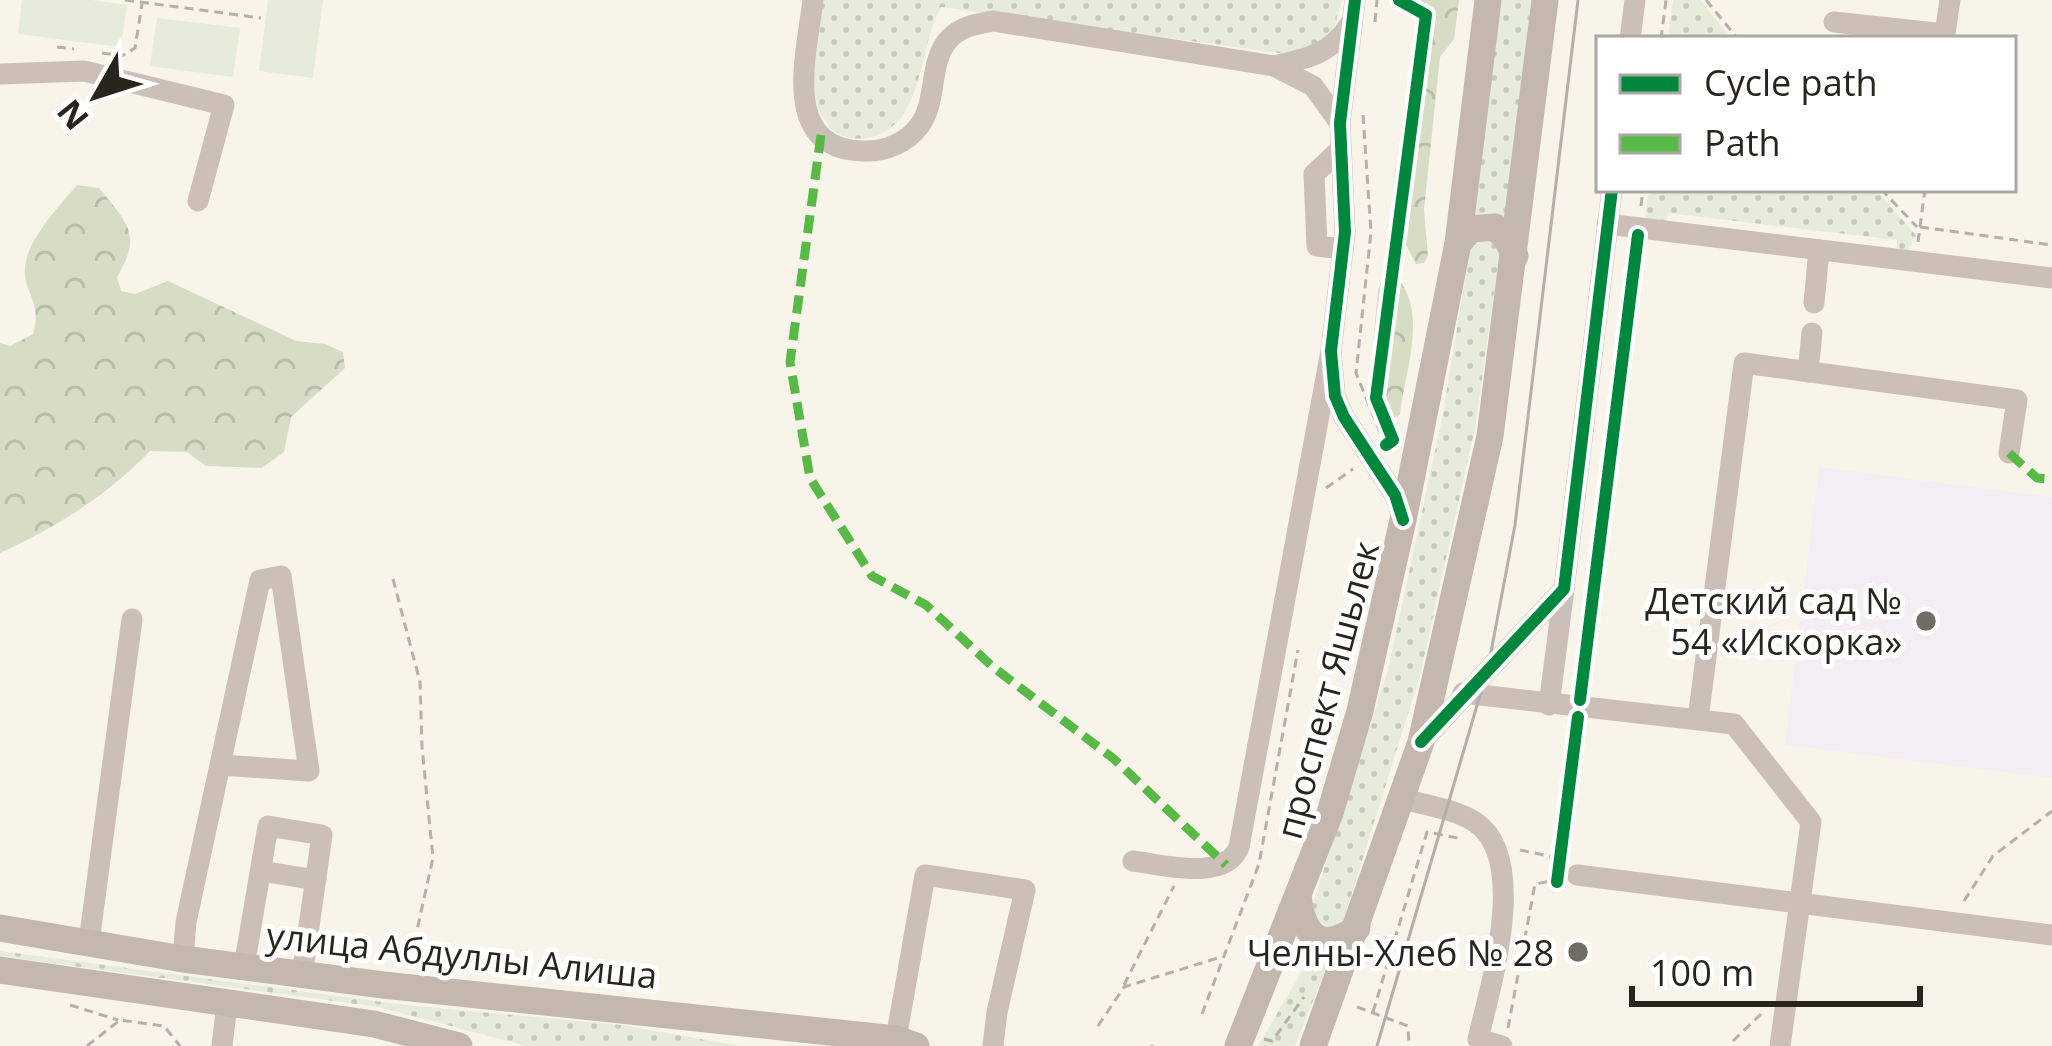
<svg xmlns="http://www.w3.org/2000/svg" width="2052" height="1046" font-family="'Open Sans',sans-serif">
<style>
.education{fill:#f5edf4}
.grass{fill:url(#grass-dots)}
.forest{fill:url(#forest-crowns)}
.garden{fill:#e7ebd9}
.lines{fill:none;stroke-linecap:round;stroke-linejoin:round}
.path{stroke:#b7afa9;stroke-width:3;stroke-dasharray:9 6;stroke-linecap:butt}
.minor{stroke:#cbbfb8;stroke-width:21}
.major{stroke:#c4b7ae;stroke-width:27}
.tram{stroke:#b6aea9;stroke-width:3}
.quiet{stroke:#58b947;stroke-width:9;stroke-dasharray:18 9;stroke-linecap:butt}
.cycleway-casing{stroke:#fff;stroke-width:20}
.cycleway{stroke:#00873e;stroke-width:12}
.poi-dot{fill:#716d65;stroke:#fff;stroke-width:4.5}
.labels{text-anchor:middle;dominant-baseline:central;stroke-width:10;stroke-linejoin:round;paint-order:stroke}
.poi-label{font-size:36px;fill:#28251d;stroke:#fff;text-anchor:end}
.street-label{font-size:36px;fill:#28251d;stroke:#fff}
</style>
<defs>
<pattern id="grass-dots" width="8" height="8" patternUnits="userSpaceOnUse" patternTransform="scale(3)"><rect width="8" height="8" fill="#e7ebd9"/><path d="M2 2h.1M6 6h.1" fill="none" stroke="#c6c9ba" stroke-width="1.8" stroke-linecap="round"/></pattern>
<pattern id="forest-crowns" width="20" height="18" patternUnits="userSpaceOnUse" patternTransform="scale(3)"><rect width="20" height="18" fill="#d6ddc4"/><path d="M2 6a3 3 0 1 1 6 0M12 15a3 3 0 1 1 6 0" fill="none" stroke="#b8bea8"/></pattern>
</defs>
<rect width="100%" height="100%" fill="#f8f4ea"/>
<path class="education" d="M1819 467 2052 497V778L1785 745Z"/>
<g class="grass">
<path d="M823 0H1342L1331 39 1294 55 941 7C918 46 925 127 868 138 853 140 842 137 831 129L818 110 813 82Z"/>
<path d="M1500 0H1531L1506 222 1494 214 1473 217Z"/>
<path d="M1673 0H1700L1732 39H1668Z"/>
<path d="M1663 189H1875L1916 235 1905 256H1897V240L1668 213 1665 228 1644 225 1648 195Z"/>
<path d="M1483 235 1500 250 1475 428 1420 675 1343 922 1330 928 1314 918 1313 903 1388 670 1442 419 1471 244Z"/>
<path d="M0 951 405 1005 621 1025 740 1046H527L378 1007 6 957 0 956Z"/>
<path d="M1314 951 1331 956 1295 1046H1258Z"/>
</g>
<g class="forest">
<path d="M1419 0H1459L1454 39 1440 57 1424 209 1428 256 1424 263 1416 264 1393 220V187Z"/>
<path d="M77 185 99 188C127 223 143 234 117 277L121 291 135 294 168 281 296 341 325 344 343 352 345 368 291 417 284 452 262 468 206 466 187 452 150 451C108 495 55 528 0 553V343L10 346 33 334C43 301 23 293 25 268 26 241 60 205 77 185Z"/>
<path d="M1388 280 1401 283C1426 317 1405 374 1400 414L1392 420 1385 410V383L1372 355 1378 290 1381 282Z"/>
</g>
<g class="garden">
<path d="M22 0H92L127 5 121 47 18 34Z"/>
<path d="M268 0H323L313 78 259 71Z"/>
<path d="M157 18 240 28 233 77 150 66Z"/>
</g>
<g class="lines">
<g class="path">
<path d="M125 0 261 18"/>
<path d="M1706 0 1738 39"/>
<path d="M1375 22 1377 0"/>
<path d="M1661 39 1666 0"/>
<path d="M57 47 74 49"/>
<path d="M102 53 122 56 135 48 142 4"/>
<path d="M1363 115 1371 232 1356 373 1381 435"/>
<path d="M1881 189 1917 227"/>
<path d="M1641 206 1643 189"/>
<path d="M1920 227 2052 245"/>
<path d="M1918 242 1925 189"/>
<path d="M1326 488 1353 469"/>
<path d="M393 579 420 682 422 747 433 858 413 948"/>
<path d="M1581 687 1636 250"/>
<path d="M1520 850 1558 858"/>
<path d="M1559 864 1577 725"/>
<path d="M1964 901 1993 856 2052 811"/>
<path d="M1124 985 1174 886"/>
<path d="M70 1005 118 1020"/>
<path d="M1357 1007 1408 1026 1409 1046"/>
<path d="M1373 1012 1427 832 1458 838"/>
<path d="M1202 1014 1259 864 1298 650"/>
<path d="M1098 1026 1124 987 1221 957"/>
<path d="M1508 1028 1535 884 1557 880"/>
<path d="M1264 1039 1272 1041 1304 997"/>
<path d="M1733 1041 1761 1014"/>
<path d="M87 1046 120 1020 164 1026 180 1046"/>
<path d="M1152 1046V1045"/>
</g>
<g class="minor">
<path d="M813 0C807 53 779 149 863 151 885 152 907 143 920 125 938 100 928 60 950 38 962 26 977 24 993 21L1274 66C1307 59 1331 54 1350 24"/>
<path d="M1355 0 1340 123 1345 232 1331 351 1335 396 1344 417 1395 495 1403 519"/>
<path d="M1834 22 1945 34 1950 0"/>
<path d="M1630 39 1635 0"/>
<path d="M1274 66 1313 86 1340 123"/>
<path d="M0 74 84 71 224 105 198 201"/>
<path d="M1341 149 1314 174 1317 246 1343 249"/>
<path d="M1607 224 2052 278"/>
<path d="M1814 303 1819 250"/>
<path d="M1808 372 1812 333"/>
<path d="M1463 693 1734 724 1811 822 1780 1046"/>
<path d="M1549 705 1564 589"/>
<path d="M1698 719 1744 363 2017 400 2009 453"/>
<path d="M1422 741 1564 589 1612 189"/>
<path d="M1403 799C1426 805 1454 809 1475 822 1530 858 1490 988 1478 1039L1502 1046"/>
<path d="M1133 861C1163 865 1225 882 1239 847L1331 351"/>
<path d="M261 871 316 880"/>
<path d="M1577 875 2052 935"/>
<path d="M89 942 132 619"/>
<path d="M183 959 186 922 260 580 281 576 309 771 221 765"/>
<path d="M244 967 268 826 322 835 302 975"/>
<path d="M896 1039 925 875 1025 890 997 1012 993 1046"/>
<path d="M222 1046 227 1004"/>
</g>
<g class="major">
<path d="M1458 243 1471 229 1495 227 1507 239 1515 256"/>
<path d="M1298 896C1303 935 1320 955 1357 928"/>
<path d="M0 928 183 959 383 985 896 1039 916 1046"/>
<path d="M0 970 374 1024 459 1046"/>
<path d="M1238 1046 1330 813 1360 711 1403 520 1458 243 1488 0"/>
<path d="M1313 1046 1421 742 1490 436 1545 0"/>
</g>
<path class="tram" d="M1377 1046 1488 668 1515 525 1578 0"/>
<g class="quiet">
<path d="M821 135 790 362 810 478 872 576 926 605 993 667 1114 759 1226 865"/>
<path d="M2009 453 2037 478 2052 479"/>
</g>
<g class="cycleway-casing">
<g id="cycleway">
<path d="M1355 0 1340 123 1345 232 1331 351 1335 396 1344 417 1395 495 1403 520"/>
<path d="M1386 445 1393 440 1376 398 1426 15 1399 0"/>
<path d="M1580 700 1638 235"/>
<path d="M1421 742 1564 589 1612 189"/>
<path d="M1557 882 1578 717"/>
</g>
</g>
<use href="#cycleway" class="cycleway"/>
</g>
<g class="poi-dot">
<circle cx="1926" cy="621" r="12"/>
<circle cx="1578" cy="952" r="12"/>
</g>
<g class="labels">
<g class="poi-label">
<text x="1902" y="600">Детский сад №<tspan x="1902" dy="41">54 «Искорка»</tspan></text>
<text x="1554" y="952">Челны-Хлеб № 28</text>
</g>
<g class="street-label">
<text transform="translate(1327 690) rotate(-75)">проспект Яшьлек</text>
<text transform="translate(462 955) rotate(6)">улица Абдуллы Алиша</text>
</g>
</g>
<rect x="1596" y="36" width="420" height="156" fill="#ffffff" stroke="#a9a8a5" stroke-width="3"/>
<rect x="1620" y="75" width="60" height="18" fill="#00873e" stroke="#a9a8a5" stroke-width="3"/>
<text x="1704" y="96" font-size="36" fill="#28251d">Cycle path</text>
<rect x="1620" y="135" width="60" height="18" fill="#58b947" stroke="#a9a8a5" stroke-width="3"/>
<text x="1704" y="156" font-size="36" fill="#28251d">Path</text>
<g transform="translate(96 96) rotate(231)" stroke="#ffffff" stroke-width="9" paint-order="stroke">
<path d="M0-9L21 45L0 30L-21 45Z" fill="#28251d"/>
<text y="-18" font-size="33" font-weight="bold" text-anchor="middle" fill="#28251d">N</text>
</g>
<path d="M1632 986v18h288v-18" fill="none" stroke="#28251d" stroke-width="6"/>
<text x="1650" y="986" font-size="36" fill="#28251d" stroke="#ffffff" stroke-width="9" paint-order="stroke">100 m</text>
</svg>
